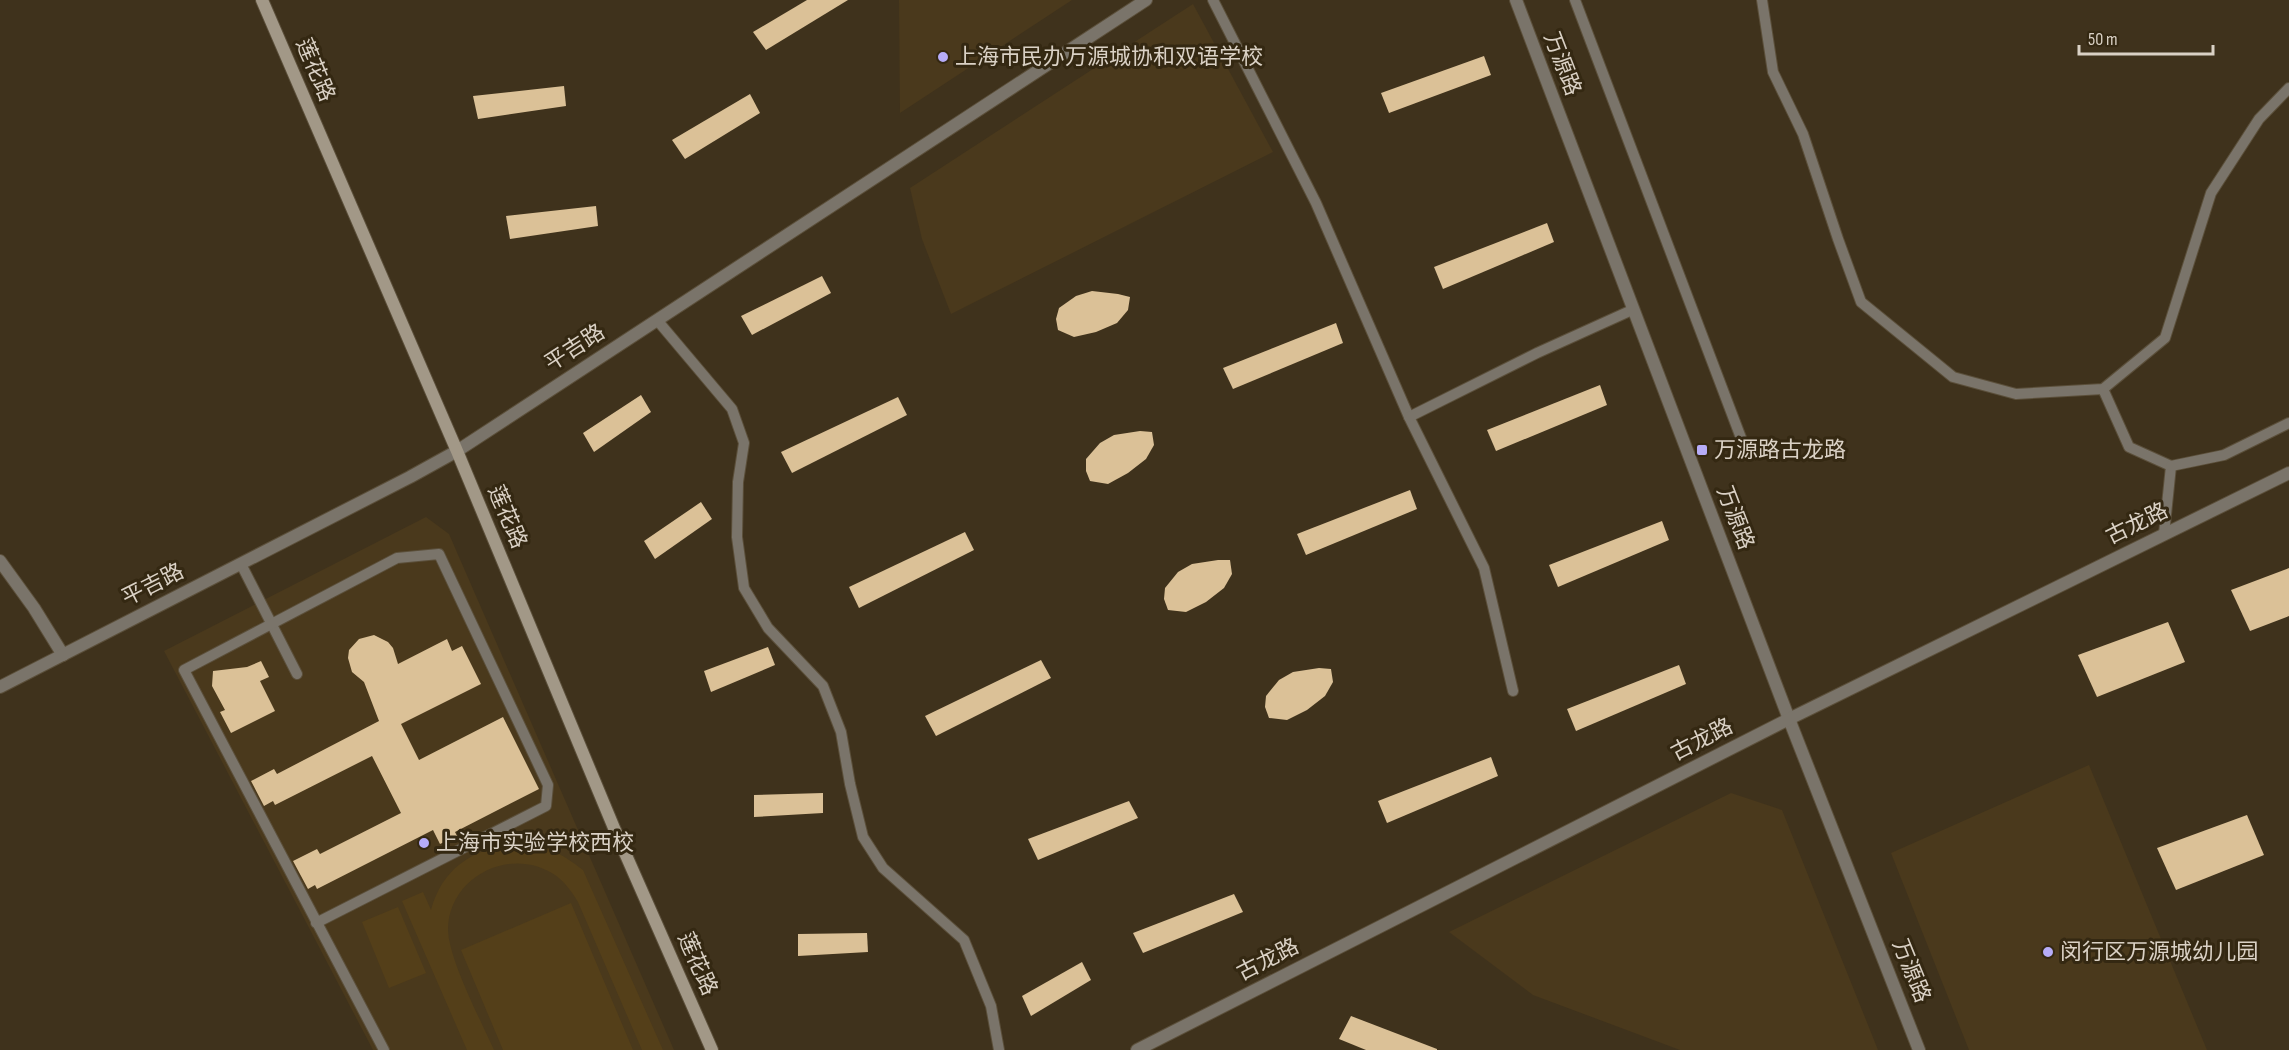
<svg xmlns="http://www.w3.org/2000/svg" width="2289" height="1050" font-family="'Sofia Sans Condensed','Noto Sans SC',sans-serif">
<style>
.built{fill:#4a391c}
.green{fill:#543f19}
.building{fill:#dbc197}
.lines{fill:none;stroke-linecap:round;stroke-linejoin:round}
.service-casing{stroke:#5b4f3a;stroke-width:12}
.minor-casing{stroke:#5b4f3a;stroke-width:14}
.secondary-casing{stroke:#5b4f3a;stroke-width:14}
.service{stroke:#7a746a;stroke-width:10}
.minor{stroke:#7a746a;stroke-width:12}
.secondary{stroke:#a29887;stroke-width:12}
.poi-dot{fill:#b6acf8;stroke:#342812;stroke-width:2}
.labels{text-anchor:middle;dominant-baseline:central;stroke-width:6;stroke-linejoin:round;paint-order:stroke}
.poi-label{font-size:22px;fill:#dad1c5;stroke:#342812;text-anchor:start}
.street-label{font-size:22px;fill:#dad1c5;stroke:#342812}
</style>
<rect width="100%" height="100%" fill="#3f321c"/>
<g class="built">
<path d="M899 0H1072L900 113Z"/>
<path d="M1193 4 1273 152 951 314 922 239 910 188Z"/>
<path d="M426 517 449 534 674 1050H373L164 651Z"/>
<path d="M2089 765 2207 1050H1969L1891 853Z"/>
<path d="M1731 793 1782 810 1878 1050H1680L1533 995 1449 932Z"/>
</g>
<g class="green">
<path d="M519 843C547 846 561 853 583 870L663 1050H642L578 902C572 892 565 882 555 875 511 845 448 877 448 930 449 960 481 1021 494 1050H467L402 901 423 892 431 910C443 866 475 848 519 843Z"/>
<path d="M571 903 633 1050H503L461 950Z"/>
<path d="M398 907 426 973 389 988 362 922Z"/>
</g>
<g class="building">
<path d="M807 0H848L766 50 753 32Z"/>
<path d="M1484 56 1491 75 1389 113 1381 93Z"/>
<path d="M564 86 566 106 478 119 473 96Z"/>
<path d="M750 94 760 113 685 159 672 140Z"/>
<path d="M596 206 598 226 510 239 506 216Z"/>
<path d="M1547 223 1554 242 1443 289 1434 267Z"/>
<path d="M822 276 831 293 752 335 741 316Z"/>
<path d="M1092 291 1118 294 1130 297 1128 310 1117 323 1096 332 1074 337 1058 330 1056 319 1059 308 1076 296Z"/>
<path d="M1336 323 1343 343 1233 389 1223 368Z"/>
<path d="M1600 385 1607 405 1496 451 1487 430Z"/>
<path d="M641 395 651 412 594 452 583 433Z"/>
<path d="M898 397 907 415 792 473 781 452Z"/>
<path d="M1140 431 1152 432 1154 445 1146 459 1128 473 1108 484 1090 481 1086 471V459L1100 443 1114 435Z"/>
<path d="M1410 490 1417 509 1306 555 1297 534Z"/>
<path d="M701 502 712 519 655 559 644 541Z"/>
<path d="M1662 521 1669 540 1558 587 1549 565Z"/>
<path d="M965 532 974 550 859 608 849 587Z"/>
<path d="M1218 560H1230L1232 574 1224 588 1206 602 1186 612 1168 610 1164 599 1165 588 1178 572 1192 564Z"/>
<path d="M2289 568V616L2250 631 2231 590Z"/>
<path d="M2168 622 2185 662 2097 697 2078 655Z"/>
<path d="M374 635 388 642 393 648 398 664 447 639 452 651 462 646 481 684 401 724 419 760 503 717 539 789 455 832 457 836 440 844 433 830 317 889 315 885 308 889 293 861 317 849 320 854 401 813 372 756 275 805 273 801 264 806 251 781 274 769 277 774 379 721 364 682 352 672 348 658 349 650 359 639Z"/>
<path d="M768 647 775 665 711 692 704 671Z"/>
<path d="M1041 660 1051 678 936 736 925 716Z"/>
<path d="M261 661 269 677 260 681 275 711 231 733 220 712 225 710 212 686 213 671 247 667Z"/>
<path d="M1679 665 1686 684 1576 731 1567 709Z"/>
<path d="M1319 668 1331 669 1333 682 1325 696 1307 710 1287 720 1269 718 1265 707 1266 696 1279 680 1293 672Z"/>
<path d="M1491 757 1498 776 1387 823 1378 801Z"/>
<path d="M823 793V813L754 817V795Z"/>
<path d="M1129 801 1138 818 1038 860 1028 839Z"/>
<path d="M2247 815 2264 855 2176 890 2157 848Z"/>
<path d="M1234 894 1243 912 1143 953 1133 933Z"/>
<path d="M867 933 868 952 798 956V934Z"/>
<path d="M1082 962 1091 980 1031 1016 1022 996Z"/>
<path d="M1351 1016 1437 1049V1050H1366L1339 1039Z"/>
</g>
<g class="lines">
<g class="service-casing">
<g id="service">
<path d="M1213 0 1316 203 1409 417 1484 568 1513 691"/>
<path d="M1575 0 1746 451"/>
<path d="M1762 0 1773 72 1803 134 1838 239 1861 302 1953 377 2016 394 2103 389 2165 338 2211 193 2259 119 2289 88"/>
<path d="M657 320 732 409 744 443 738 482 737 537 744 588 768 628 823 686 841 732 850 784 863 837 883 868 964 940 991 1006 999 1050"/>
<path d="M2103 389 2129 447 2171 466 2164 534"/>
<path d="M1409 417 1537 353 1632 310"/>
<path d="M2171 466 2224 455 2289 423"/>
<path d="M241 564 297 674"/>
<path d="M316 923 546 806 548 785 439 554 397 558 184 670 384 1050"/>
</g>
</g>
<g class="minor-casing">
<g id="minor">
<path d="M1516 0 1789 719 1919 1050"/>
<path d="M0 561 34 608 63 655"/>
<path d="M0 687 410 477 457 451 1146 0"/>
<path d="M1137 1050 1789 719 2289 473"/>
</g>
</g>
<g class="secondary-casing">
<path id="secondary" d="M262 0 457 451 614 828 712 1050"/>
</g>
<use href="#service" class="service"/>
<use href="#minor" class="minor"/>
<use href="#secondary" class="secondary"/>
</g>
<g class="poi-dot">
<circle cx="943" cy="57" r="6"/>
<rect x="1696" y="444" width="12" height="12" rx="3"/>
<circle cx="424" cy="843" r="6"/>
<circle cx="2048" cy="952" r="6"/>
</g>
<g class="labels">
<g class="poi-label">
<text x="955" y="57">上海市民办万源城协和双语学校</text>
<text x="1714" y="450">万源路古龙路</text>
<text x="436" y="843">上海市实验学校西校</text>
<text x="2060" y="952">闵行区万源城幼儿园</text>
</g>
<g class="street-label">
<text transform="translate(1562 64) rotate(69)">万源路</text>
<text transform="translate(315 70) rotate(67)">莲花路</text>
<text transform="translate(575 348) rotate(-33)">平吉路</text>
<text transform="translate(507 517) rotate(67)">莲花路</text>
<text transform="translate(1735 518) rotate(69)">万源路</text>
<text transform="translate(2137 524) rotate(-26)">古龙路</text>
<text transform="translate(153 585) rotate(-27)">平吉路</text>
<text transform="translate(1702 740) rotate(-27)">古龙路</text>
<text transform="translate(1268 960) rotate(-27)">古龙路</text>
<text transform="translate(697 964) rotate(66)">莲花路</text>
<text transform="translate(1911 971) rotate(68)">万源路</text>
</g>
</g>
<path d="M2079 45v9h134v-9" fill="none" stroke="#dad1c5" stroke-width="3"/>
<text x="2088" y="45" font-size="18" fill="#dad1c5" stroke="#342812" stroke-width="4.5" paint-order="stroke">50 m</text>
</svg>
